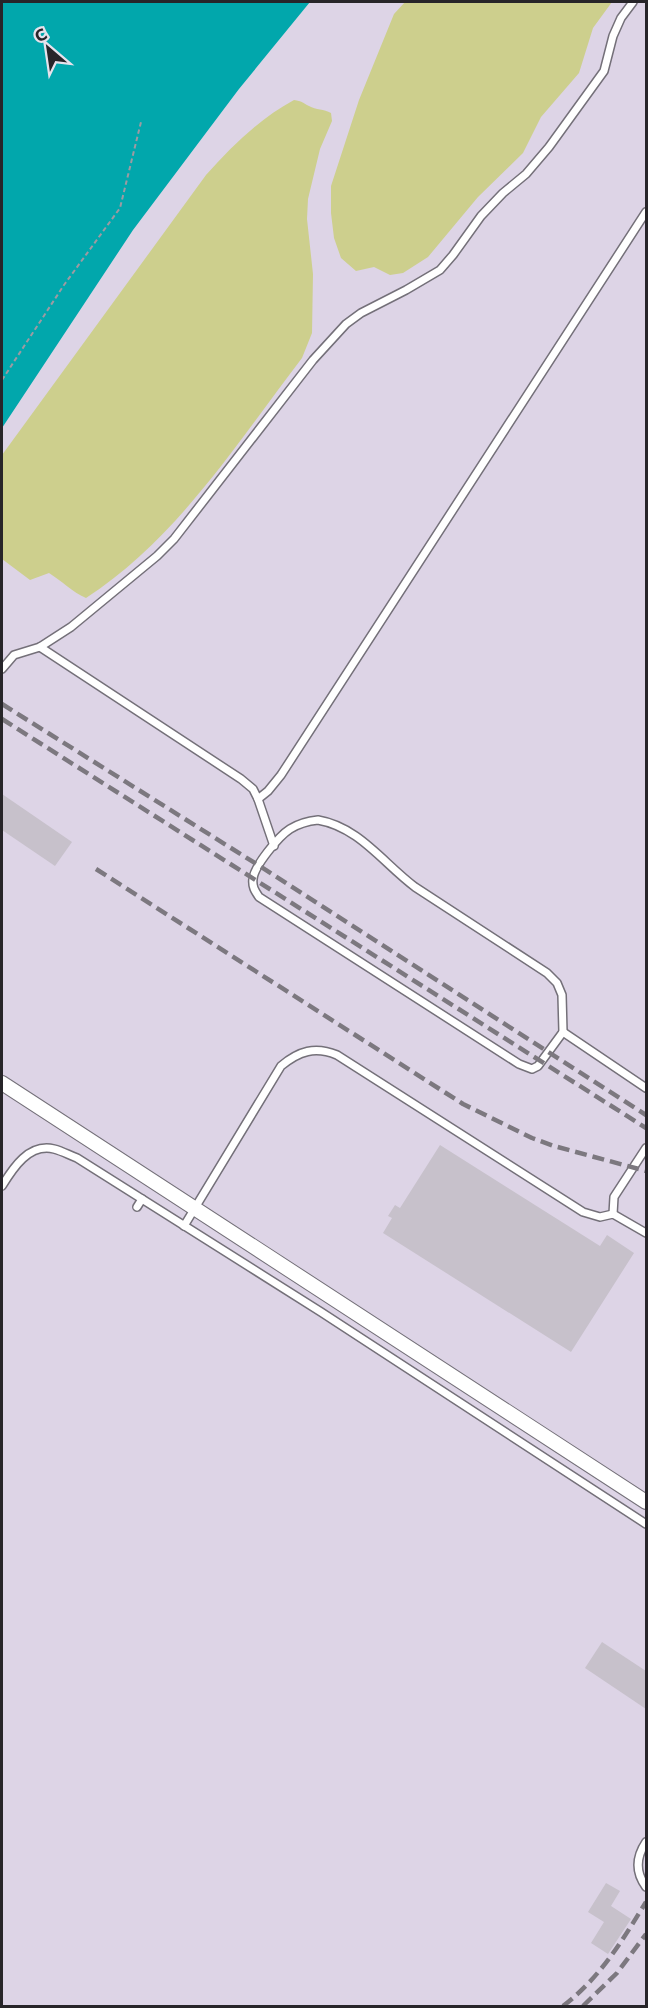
<svg xmlns="http://www.w3.org/2000/svg" width="648" height="2008" font-family="Commissioner,sans-serif">
<style>
.built{fill:#ddd4e6}
.green{fill:#cdcf8d}
.water{fill:#01a7ac}
.building{fill:#c7c1cb}
.lines{fill:none;stroke-linecap:round;stroke-linejoin:round}
.service-casing{stroke:#747079;stroke-width:10}
.minor-casing{stroke:#747079;stroke-width:16}
.path{stroke:#9e9aa2;stroke-width:2;stroke-dasharray:4.5 3;stroke-linecap:butt}
.service{stroke:#fff;stroke-width:7}
.minor{stroke:#fff;stroke-width:14}
.rail{stroke:#7c787f;stroke-width:4.5;stroke-dasharray:12 6;stroke-linecap:butt}
</style>
<rect width="100%" height="100%" fill="#e7e2ec"/>
<path class="built" d="M310 2H646V2006H2V362L191 153 239 89Z"/>
<g class="green">
<path d="M405 2H612L593 28 579 73 541 117 523 153 478 197 428 257 403 273 390 275 374 267 356 271 341 258 334 238 331 213V186L359 100 394 14Z"/>
<path d="M294 100C302 101 303 103 309 106 316 110 324 109 331 113L332 121 320 149 308 199 307 219 313 274 312 333 302 358C237 443 177 539 86 598 72 592 62 581 49 573L30 580 2 559V455L206 175C232 146 259 119 294 100Z"/>
</g>
<path class="water" d="M2 2H310L239 89 133 230 2 428Z"/>
<g class="building">
<path d="M2 794 72 842 55 866 2 830Z"/>
<path d="M440 1145 600 1246 607 1235 634 1253 571 1352 383 1233 392 1218 388 1216 395 1205 400 1208Z"/>
<path d="M602 1642 646 1671V1709L585 1668Z"/>
<path d="M606 1883 620 1891 611 1906 631 1919 608 1954 591 1943 604 1922 588 1912Z"/>
</g>
<g class="lines">
<g class="service-casing">
<g id="service">
<path d="M40 647 241 779 253 789 258 799 274 846"/>
<path d="M2 669 14 655 40 647 71 627 157 556 174 539 313 360 346 324 361 313 406 290 440 270 453 255 481 216 503 193 526 174 549 147 604 71 613 36 621 18 633 2"/>
<path d="M258 799 268 791 281 775 646 212"/>
<path d="M318 820C359 827 383 863 415 887L547 973 557 983 562 995 563 1032 538 1066 532 1069 519 1064 259 897C255 891 252 887 253 879 254 866 279 836 290 829 298 824 308 821 318 820Z"/>
<path d="M563 1032 646 1088"/>
<path d="M2 1186C13 1168 29 1143 54 1149 62 1151 69 1155 77 1158L321 1312 646 1524"/>
<path d="M137 1207 142 1199"/>
<path d="M613 1214 614 1197 646 1148"/>
<path d="M184 1226 281 1066C299 1051 315 1046 337 1055L583 1212 600 1217 613 1214 646 1233"/>
<path d="M646 1842C636 1857 635 1872 646 1887"/>
</g>
</g>
<g class="minor-casing">
<path id="minor" d="M2 1083 646 1502"/>
</g>
<path class="path" d="M2 380 64 285 120 208 141 122"/>
<use href="#service" class="service"/>
<use href="#minor" class="minor"/>
<g class="rail">
<path d="M2 704 258 865 646 1115"/>
<path d="M2 719 646 1128"/>
<path d="M96 869 463 1104 532 1138 554 1146 646 1171"/>
<path d="M563 2006C600 1978 622 1941 646 1902"/>
<path d="M583 2006 617 1973 646 1934"/>
</g>
</g>
<rect width="648" height="2008" fill="none" stroke="#272529" stroke-width="6"/>
<g transform="translate(48 48) rotate(331)" stroke="#e7e2ec" stroke-width="4.5" paint-order="stroke">
<path d="M0-4.5L10 22L0 15L-10 22Z" fill="#272529"/>
<text y="-9" font-size="16" font-weight="bold" text-anchor="middle" fill="#272529">С</text>
</g>
</svg>
